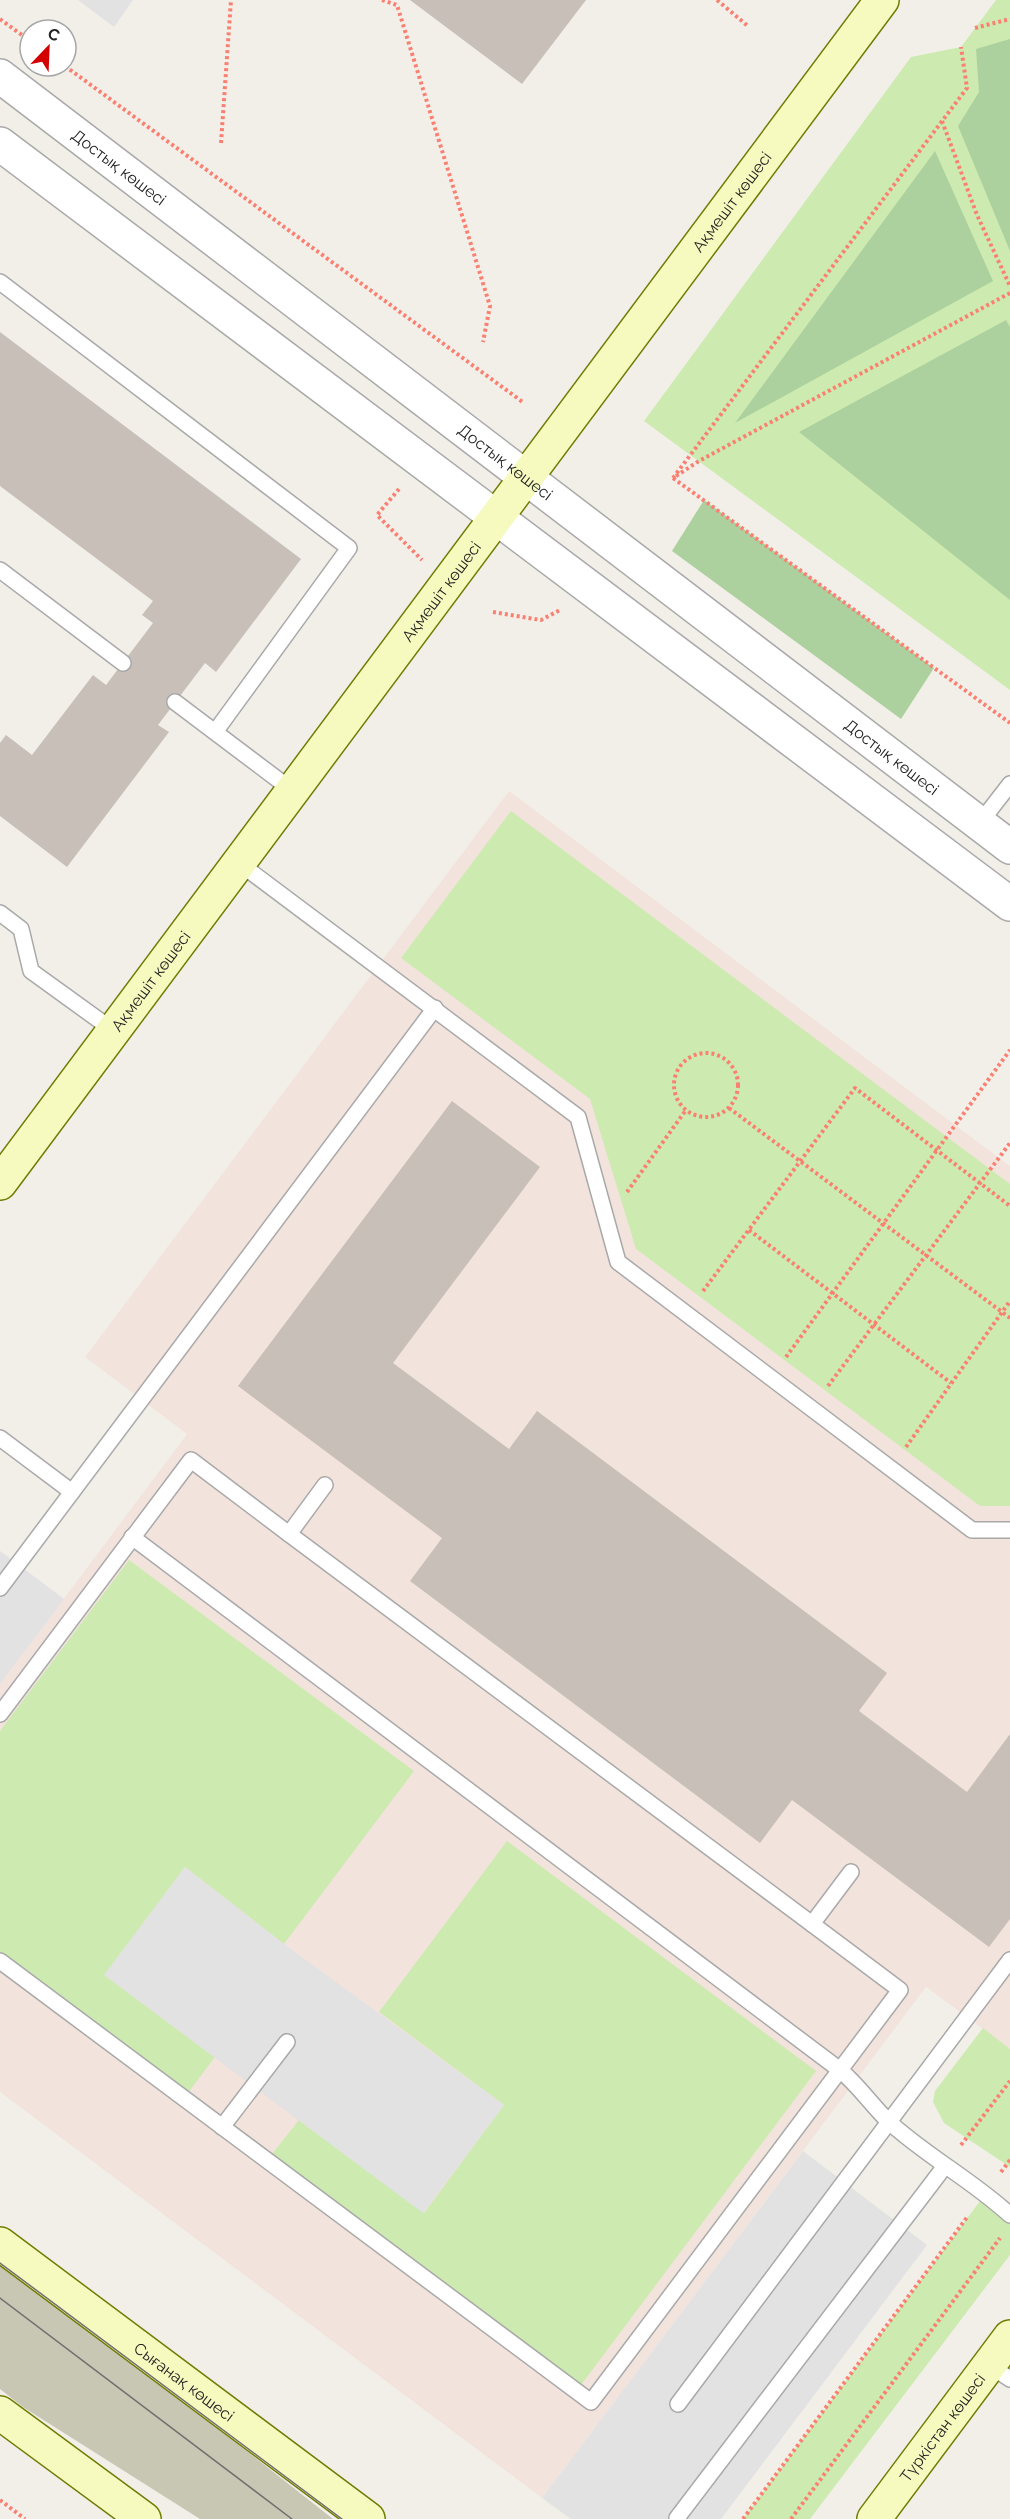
<svg xmlns="http://www.w3.org/2000/svg" width="1010" height="2519" font-family="Raleway,sans-serif">
<style>
.military{fill:#f3e3dd}
.construction{fill:#c7c7b4}
.grass{fill:#cdebb0}
.forest{fill:#add19e}
.parking{fill:#e2e2e2}
.building{fill:#c7bfb8}
.lines{fill:none;stroke-linecap:round;stroke-linejoin:round}
.service-casing{stroke:#a9a9a9;stroke-width:18}
.tertiary-casing{stroke:#a9a9a9;stroke-width:36}
.secondary-casing{stroke:#707d05;stroke-width:36}
.path{stroke:#fa8072;stroke-width:4;stroke-dasharray:3 3;stroke-linecap:butt}
.service{stroke:#fff;stroke-width:15}
.tertiary{stroke:#fff;stroke-width:33}
.secondary{stroke:#f7fabf;stroke-width:33}
.tram{stroke:#707070;stroke-width:1.5}
.labels{text-anchor:middle;dominant-baseline:central;stroke-width:5;stroke-linejoin:round;paint-order:stroke}
.street-label{font-size:16px;fill:#222;stroke:#fff}
</style>
<rect width="100%" height="100%" fill="#f2efe9"/>
<path class="military" d="M509 791 1010 1166V2049L926 1987 542 2498 0 2092V1684L187 1434 85 1357Z"/>
<path class="construction" d="M0 2265 106 2340 333 2519H200L23 2407 0 2389Z"/>
<g class="grass">
<path d="M996 0H1010V690L644 421 911 57 961 47Z"/>
<path d="M511 811 1010 1184V1506H980L636 1249 590 1099 401 958Z"/>
<path d="M129 1560 414 1771 284 1944 185 1867 105 1975 215 2057 188 2093 0 1953V1731Z"/>
<path d="M507 1841 816 2071 581 2385 272 2154 299 2120 424 2213 504 2105 379 2012Z"/>
<path d="M983 2028 1010 2049V2167L944 2123 933 2102 935 2091Z"/>
<path d="M986 2193 1010 2214V2255L810 2519H743Z"/>
</g>
<g class="forest">
<path d="M1010 39V251L958 126 979 92 976 49Z"/>
<path d="M935 151 993 281 735 423Z"/>
<path d="M1006 320 1010 327V600L799 432Z"/>
<path d="M704 500 934 668 901 719 672 551Z"/>
</g>
<g class="parking">
<path d="M78 0H133L114 27Z"/>
<path d="M0 1551 64 1599 0 1684Z"/>
<path d="M185 1867 284 1944 504 2105 423 2213 104 1975Z"/>
<path d="M803 2151 927 2245 721 2519H571L542 2498Z"/>
</g>
<g class="building">
<path d="M410 0H586L522 84Z"/>
<path d="M0 332 301 559 216 672 205 663 158 725 169 732 67 867 0 816V743L6 735 32 755 93 675 106 685 153 623 142 615 153 601 0 486Z"/>
<path d="M452 1101 540 1167 393 1363 509 1449 537 1411 887 1673 859 1711 967 1792 1010 1734V1919L989 1947 792 1800 760 1843 410 1581 442 1538 238 1386Z"/>
</g>
<g class="lines">
<g class="service-casing">
<g id="service">
<path d="M0 282 349 548 215 732"/>
<path d="M0 570 123 663"/>
<path d="M175 702 293 791"/>
<path d="M979 824 1010 784"/>
<path d="M239 863 578 1117 618 1262 972 1530H1010"/>
<path d="M0 913 21 929 31 971 114 1031"/>
<path d="M0 1438 72 1492"/>
<path d="M289 1534 812 1924"/>
<path d="M132 1537 840 2070C858 2085 871 2104 888 2121 926 2156 972 2180 1010 2215"/>
<path d="M0 1588 435 1008"/>
<path d="M0 1714 191 1460 289 1534 325 1485"/>
<path d="M0 1961 591 2402 900 1990 812 1924 851 1872"/>
<path d="M222 2127 287 2042"/>
<path d="M989 2365 1010 2379"/>
<path d="M678 2404 1010 1960"/>
<path d="M677 2518 945 2166"/>
</g>
</g>
<g class="tertiary-casing">
<g id="tertiary">
<path id="s1" d="M0 76 1010 847"/>
<path d="M0 144 1010 904"/>
</g>
</g>
<g class="secondary-casing">
<g id="secondary">
<path id="s2" d="M0 1183 882 0"/>
<path id="s3" d="M0 2244 368 2519"/>
<path d="M0 2413 144 2519"/>
<path id="s4" d="M874 2519 1010 2337"/>
</g>
</g>
<g class="path">
<path d="M382 0 397 5 490 306 483 342"/>
<path d="M717 0 749 27"/>
<path d="M0 19 30 41"/>
<path d="M975 28 1010 19"/>
<path d="M65 66 524 403"/>
<path d="M942 121 977 215 1010 286"/>
<path d="M221 143 231 0"/>
<path d="M676 476 699 461 1010 293"/>
<path d="M673 478 967 88 961 47"/>
<path d="M673 478 1010 723"/>
<path d="M399 489 377 515 422 560"/>
<path d="M493 612 541 620 560 610"/>
<circle cx="706" cy="1085" r="32"/>
<path d="M729 1108 1010 1318"/>
<path d="M627 1192 686 1110"/>
<path d="M749 1230 951 1383"/>
<path d="M703 1291 855 1088 1010 1206"/>
<path d="M786 1357 1010 1050"/>
<path d="M828 1386 1010 1143"/>
<path d="M906 1447 1010 1301"/>
<path d="M961 2145 1010 2081"/>
<path d="M1001 2172 1010 2160"/>
<path d="M0 2500 25 2519"/>
<path d="M743 2519 968 2216"/>
<path d="M791 2519 1000 2238"/>
</g>
<use href="#service" class="service"/>
<use href="#tertiary" class="tertiary"/>
<use href="#secondary" class="secondary"/>
<g class="tram">
<path d="M0 2263 342 2519"/>
<path d="M0 2298 292 2519"/>
</g>
</g>
<g class="labels">
<g class="street-label">
<text stroke="none"><textPath href="#s1" startOffset="150">Достық көшесі</textPath></text>
<text stroke="none"><textPath href="#s2" startOffset="1224">Ақмешіт көшесі</textPath></text>
<text stroke="none"><textPath href="#s1" startOffset="636">Достық көшесі</textPath></text>
<text stroke="none"><textPath href="#s2" startOffset="738">Ақмешіт көшесі</textPath></text>
<text stroke="none"><textPath href="#s1" startOffset="1122">Достық көшесі</textPath></text>
<text stroke="none"><textPath href="#s2" startOffset="252">Ақмешіт көшесі</textPath></text>
<text stroke="none"><textPath href="#s3" startOffset="230">Сығанақ көшесі</textPath></text>
<text stroke="none"><textPath href="#s4" startOffset="114">Түркістан көшесі</textPath></text>
</g>
</g>
<g transform="translate(48 48) rotate(23)"><circle r="28" fill="#ffffff" stroke="#a7a7a7" stroke-width="1.5"/>
<path d="M0-4.5L10 22L0 15L-10 22Z" fill="#d40000"/>
<text y="-9" font-size="16" font-weight="bold" text-anchor="middle" fill="#222222">С</text>
</g>
</svg>
